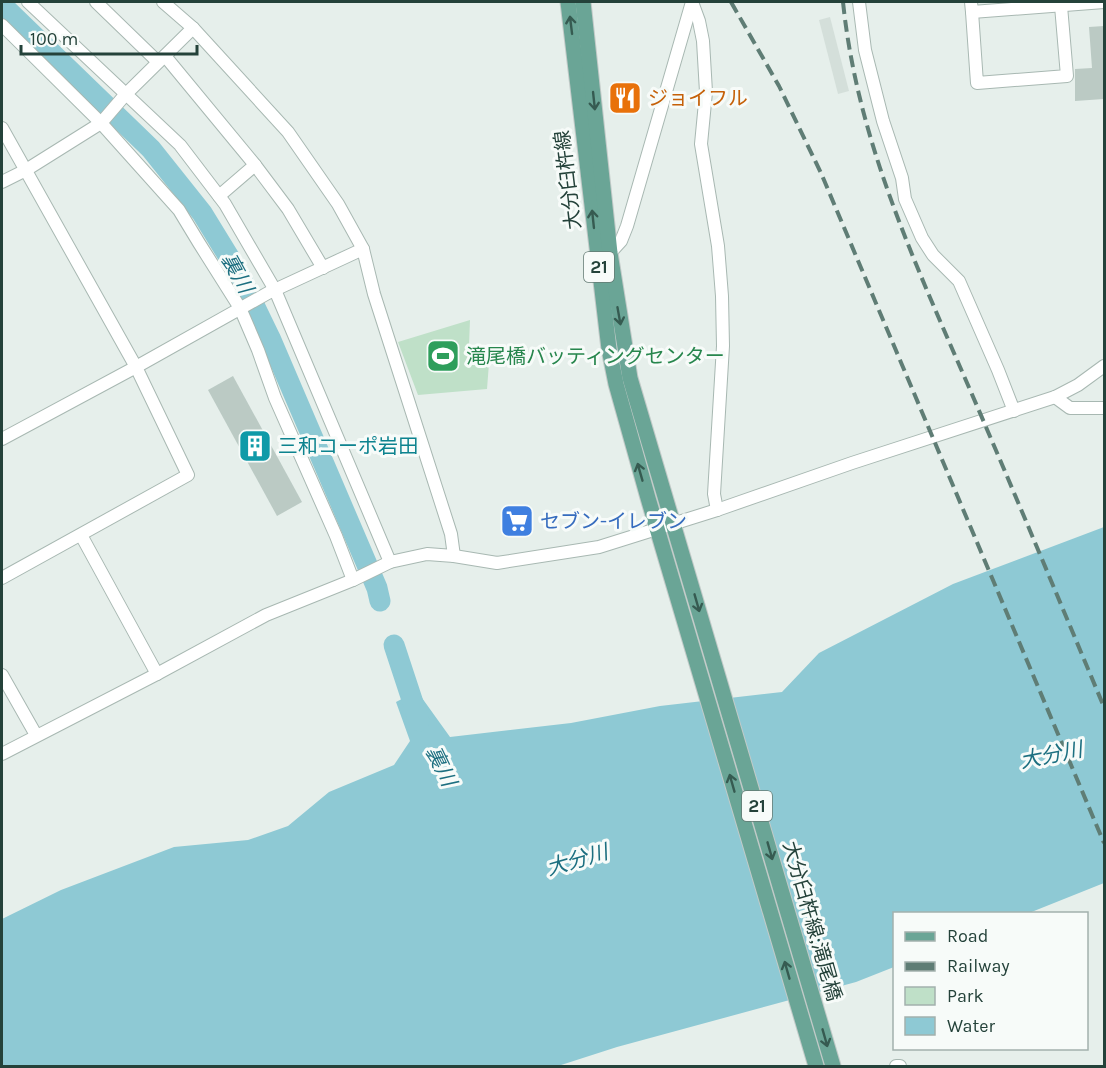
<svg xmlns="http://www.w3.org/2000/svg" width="1106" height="1068" font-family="Karla,'Noto Sans JP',sans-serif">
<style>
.built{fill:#d4dfda}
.green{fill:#bfe0c8}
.water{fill:#8ec9d4}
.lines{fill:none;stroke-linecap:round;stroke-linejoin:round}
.river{stroke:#8ec9d4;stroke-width:21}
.building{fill:#bbcac4}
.minor-casing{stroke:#a8b8b2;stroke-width:14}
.major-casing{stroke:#c2cac8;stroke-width:17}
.minor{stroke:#fff;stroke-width:12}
.major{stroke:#6aa596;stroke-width:15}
.rail{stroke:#5f7d75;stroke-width:4;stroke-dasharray:12 6;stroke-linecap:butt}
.oneway{stroke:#365b51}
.labels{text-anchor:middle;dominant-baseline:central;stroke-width:6;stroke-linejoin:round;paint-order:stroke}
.shield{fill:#f7fbf9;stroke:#637a73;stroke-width:1.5}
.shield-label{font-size:18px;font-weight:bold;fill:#24423a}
.food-label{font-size:20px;fill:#c56008;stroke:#f7fbf9;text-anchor:start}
.street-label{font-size:20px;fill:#24423a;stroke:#f7fbf9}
.leisure-label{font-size:20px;fill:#27864d;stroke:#f7fbf9;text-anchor:start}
.culture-label{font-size:20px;fill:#0d838f;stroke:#f7fbf9;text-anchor:start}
.shop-label{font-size:20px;fill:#366cbe;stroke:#f7fbf9;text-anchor:start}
.water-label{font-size:21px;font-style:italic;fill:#1c6f80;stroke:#f7fbf9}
</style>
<rect width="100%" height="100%" fill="#e6efeb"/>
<path class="built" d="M830 17 849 91 838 94 819 20Z"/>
<path class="green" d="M470 320 469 346 479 349 489 363 487 389 418 395 398 342Z"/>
<path class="water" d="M1104 527V883L1029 913 894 914V967L856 982 617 1047 558 1066H2V919L61 890 174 847 248 840 288 826 329 792 394 765 410 741 396 702 417 691 450 737 571 723 660 706 782 692 819 653 953 584Z"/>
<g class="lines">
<g class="river">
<path d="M2 5 151 149 202 213 237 270 270 338 377 588 380 601"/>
<path d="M394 645 419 721"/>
</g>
</g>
<g class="building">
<path d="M1104 26V99L1075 101V69L1092 68 1089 27Z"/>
<path d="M233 376 302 502 277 516 208 390Z"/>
</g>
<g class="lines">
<g class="minor-casing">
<g id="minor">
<path d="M28 2 180 145 225 204 275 290 390 562"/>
<path d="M96 2 158 62"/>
<path d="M163 2 193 28 288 132 338 204 363 249 374 294 451 534 454 556"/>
<path d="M692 2 699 21 703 41 706 92 701 144 718 246 722 296 723 346 714 494 717 510"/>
<path d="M859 2 865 50 883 121 902 178 905 199 922 238 933 255 959 281 998 370 1014 411"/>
<path d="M971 2 972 12 1104 2"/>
<path d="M972 12 977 83 1067 76 1061 6"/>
<path d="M2 25 101 123 179 210 199 243 240 308 258 350 275 398 336 536 353 580"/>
<path d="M165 56 255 165 288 209 323 268"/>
<path d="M2 128 136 367 188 475 2 578"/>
<path d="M2 182 26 170 101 123 125 95 193 28"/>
<path d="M219 196 255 165"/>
<path d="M610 253 621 241 627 226 692 2"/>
<path d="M1055 397 1070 408H1104"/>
<path d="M2 439 136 367 268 293 363 249"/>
<path d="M81 535 157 674"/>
<path d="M2 675 36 735"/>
<path d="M2 754 157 674 266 615 353 580 390 562 427 554 454 556 497 563 599 547 717 510 852 463 1055 397 1078 385 1104 366"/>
<path d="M896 1066H900"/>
</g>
</g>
<g class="major-casing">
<g id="major">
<path d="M568 2 609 349 616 384 648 498 816 1066"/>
<path d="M583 2 610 253 630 378 833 1066"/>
</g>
</g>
<use href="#minor" class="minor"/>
<use href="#major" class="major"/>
<g class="rail">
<path d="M731 2 779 86 821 173 1104 843"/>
<path d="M843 2C858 147 920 273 977 406 1020 506 1062 607 1104 707"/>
</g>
</g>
<defs><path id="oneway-shaft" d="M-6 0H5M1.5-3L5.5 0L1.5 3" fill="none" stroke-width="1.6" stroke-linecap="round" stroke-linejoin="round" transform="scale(1.5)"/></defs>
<g class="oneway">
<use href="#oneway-shaft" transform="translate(571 25) rotate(-97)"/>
<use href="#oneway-shaft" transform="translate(594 101) rotate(84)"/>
<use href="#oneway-shaft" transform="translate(593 219) rotate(-96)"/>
<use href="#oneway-shaft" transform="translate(619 316) rotate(80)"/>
<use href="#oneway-shaft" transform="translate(640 472) rotate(-106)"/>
<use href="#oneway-shaft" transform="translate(697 603) rotate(74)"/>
<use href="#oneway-shaft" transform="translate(732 783) rotate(-106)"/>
<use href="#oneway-shaft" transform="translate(770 851) rotate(74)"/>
<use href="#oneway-shaft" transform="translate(787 970) rotate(-106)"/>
<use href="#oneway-shaft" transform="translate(825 1038) rotate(74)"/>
</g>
<defs>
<g id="restaurant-square" transform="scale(1.725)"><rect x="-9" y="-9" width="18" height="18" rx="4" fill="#e8710a" stroke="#f7fbf9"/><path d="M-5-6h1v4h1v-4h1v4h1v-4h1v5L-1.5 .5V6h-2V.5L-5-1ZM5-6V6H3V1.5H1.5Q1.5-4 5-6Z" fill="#fff"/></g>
<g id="stadium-square" transform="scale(1.725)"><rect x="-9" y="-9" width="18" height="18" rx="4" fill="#2e9e5b" stroke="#f7fbf9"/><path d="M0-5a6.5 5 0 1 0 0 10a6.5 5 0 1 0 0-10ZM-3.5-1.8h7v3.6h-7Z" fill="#fff"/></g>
<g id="building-square" transform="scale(1.725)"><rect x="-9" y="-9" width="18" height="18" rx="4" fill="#0f9aa8" stroke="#f7fbf9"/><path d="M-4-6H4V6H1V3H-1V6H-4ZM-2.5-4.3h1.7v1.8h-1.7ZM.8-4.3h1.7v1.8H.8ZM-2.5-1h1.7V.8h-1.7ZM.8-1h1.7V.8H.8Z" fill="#fff"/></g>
<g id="supermarket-square" transform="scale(1.725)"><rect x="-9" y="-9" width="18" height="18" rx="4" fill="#3f7fe0" stroke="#f7fbf9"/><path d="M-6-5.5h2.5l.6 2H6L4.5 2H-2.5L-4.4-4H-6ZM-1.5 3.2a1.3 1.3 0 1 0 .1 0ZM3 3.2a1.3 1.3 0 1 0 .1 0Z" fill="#fff"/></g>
</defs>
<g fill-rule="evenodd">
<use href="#restaurant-square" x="625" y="98"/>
<use href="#stadium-square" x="443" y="356"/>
<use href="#building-square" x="255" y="446"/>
<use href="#supermarket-square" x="517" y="521"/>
</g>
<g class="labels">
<g class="shield">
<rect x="584" y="252" width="30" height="30" rx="4.5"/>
<rect x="742" y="791" width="30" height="30" rx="4.5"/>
</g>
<g class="shield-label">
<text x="599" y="267">21</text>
<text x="757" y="806">21</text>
</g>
<g class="food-label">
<text x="648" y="98">ジョイフル</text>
</g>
<g class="street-label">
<text transform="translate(568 180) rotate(-97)">大分臼杵線</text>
<text transform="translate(812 921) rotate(74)">大分臼杵線;滝尾橋</text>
</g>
<g class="leisure-label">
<text x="466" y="356">滝尾橋バッティングセンター</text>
</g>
<g class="culture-label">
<text x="278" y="446">三和コーポ岩田</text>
</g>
<g class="shop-label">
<text x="540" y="521">セブン-イレブン</text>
</g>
<g class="water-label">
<text transform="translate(237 273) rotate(61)">裏川</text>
<text transform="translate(1051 755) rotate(-11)">大分川</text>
<text transform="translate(441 766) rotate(64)">裏川</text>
<text transform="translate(577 860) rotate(-16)">大分川</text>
</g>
</g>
<rect width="1106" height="1068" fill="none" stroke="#24423a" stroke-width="6"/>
<rect x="893" y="912" width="195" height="138" fill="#f7fbf9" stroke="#a3b1ad" stroke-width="1.5"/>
<rect x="905" y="932" width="30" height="9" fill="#6aa596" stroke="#a3b1ad" stroke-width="1.5"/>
<text x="947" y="942" font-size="18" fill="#24423a">Road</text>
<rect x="905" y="962" width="30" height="9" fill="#5f7d75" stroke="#a3b1ad" stroke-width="1.5"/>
<text x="947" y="972" font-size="18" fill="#24423a">Railway</text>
<rect x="905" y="987" width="30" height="18" fill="#bfe0c8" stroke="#a3b1ad" stroke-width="1.5"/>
<text x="947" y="1002" font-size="18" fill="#24423a">Park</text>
<rect x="905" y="1017" width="30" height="18" fill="#8ec9d4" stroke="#a3b1ad" stroke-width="1.5"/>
<text x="947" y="1032" font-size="18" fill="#24423a">Water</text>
<path d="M21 45v9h176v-9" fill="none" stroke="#24423a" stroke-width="3"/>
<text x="30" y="45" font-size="18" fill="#24423a" stroke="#f7fbf9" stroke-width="4.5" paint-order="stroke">100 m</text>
</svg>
